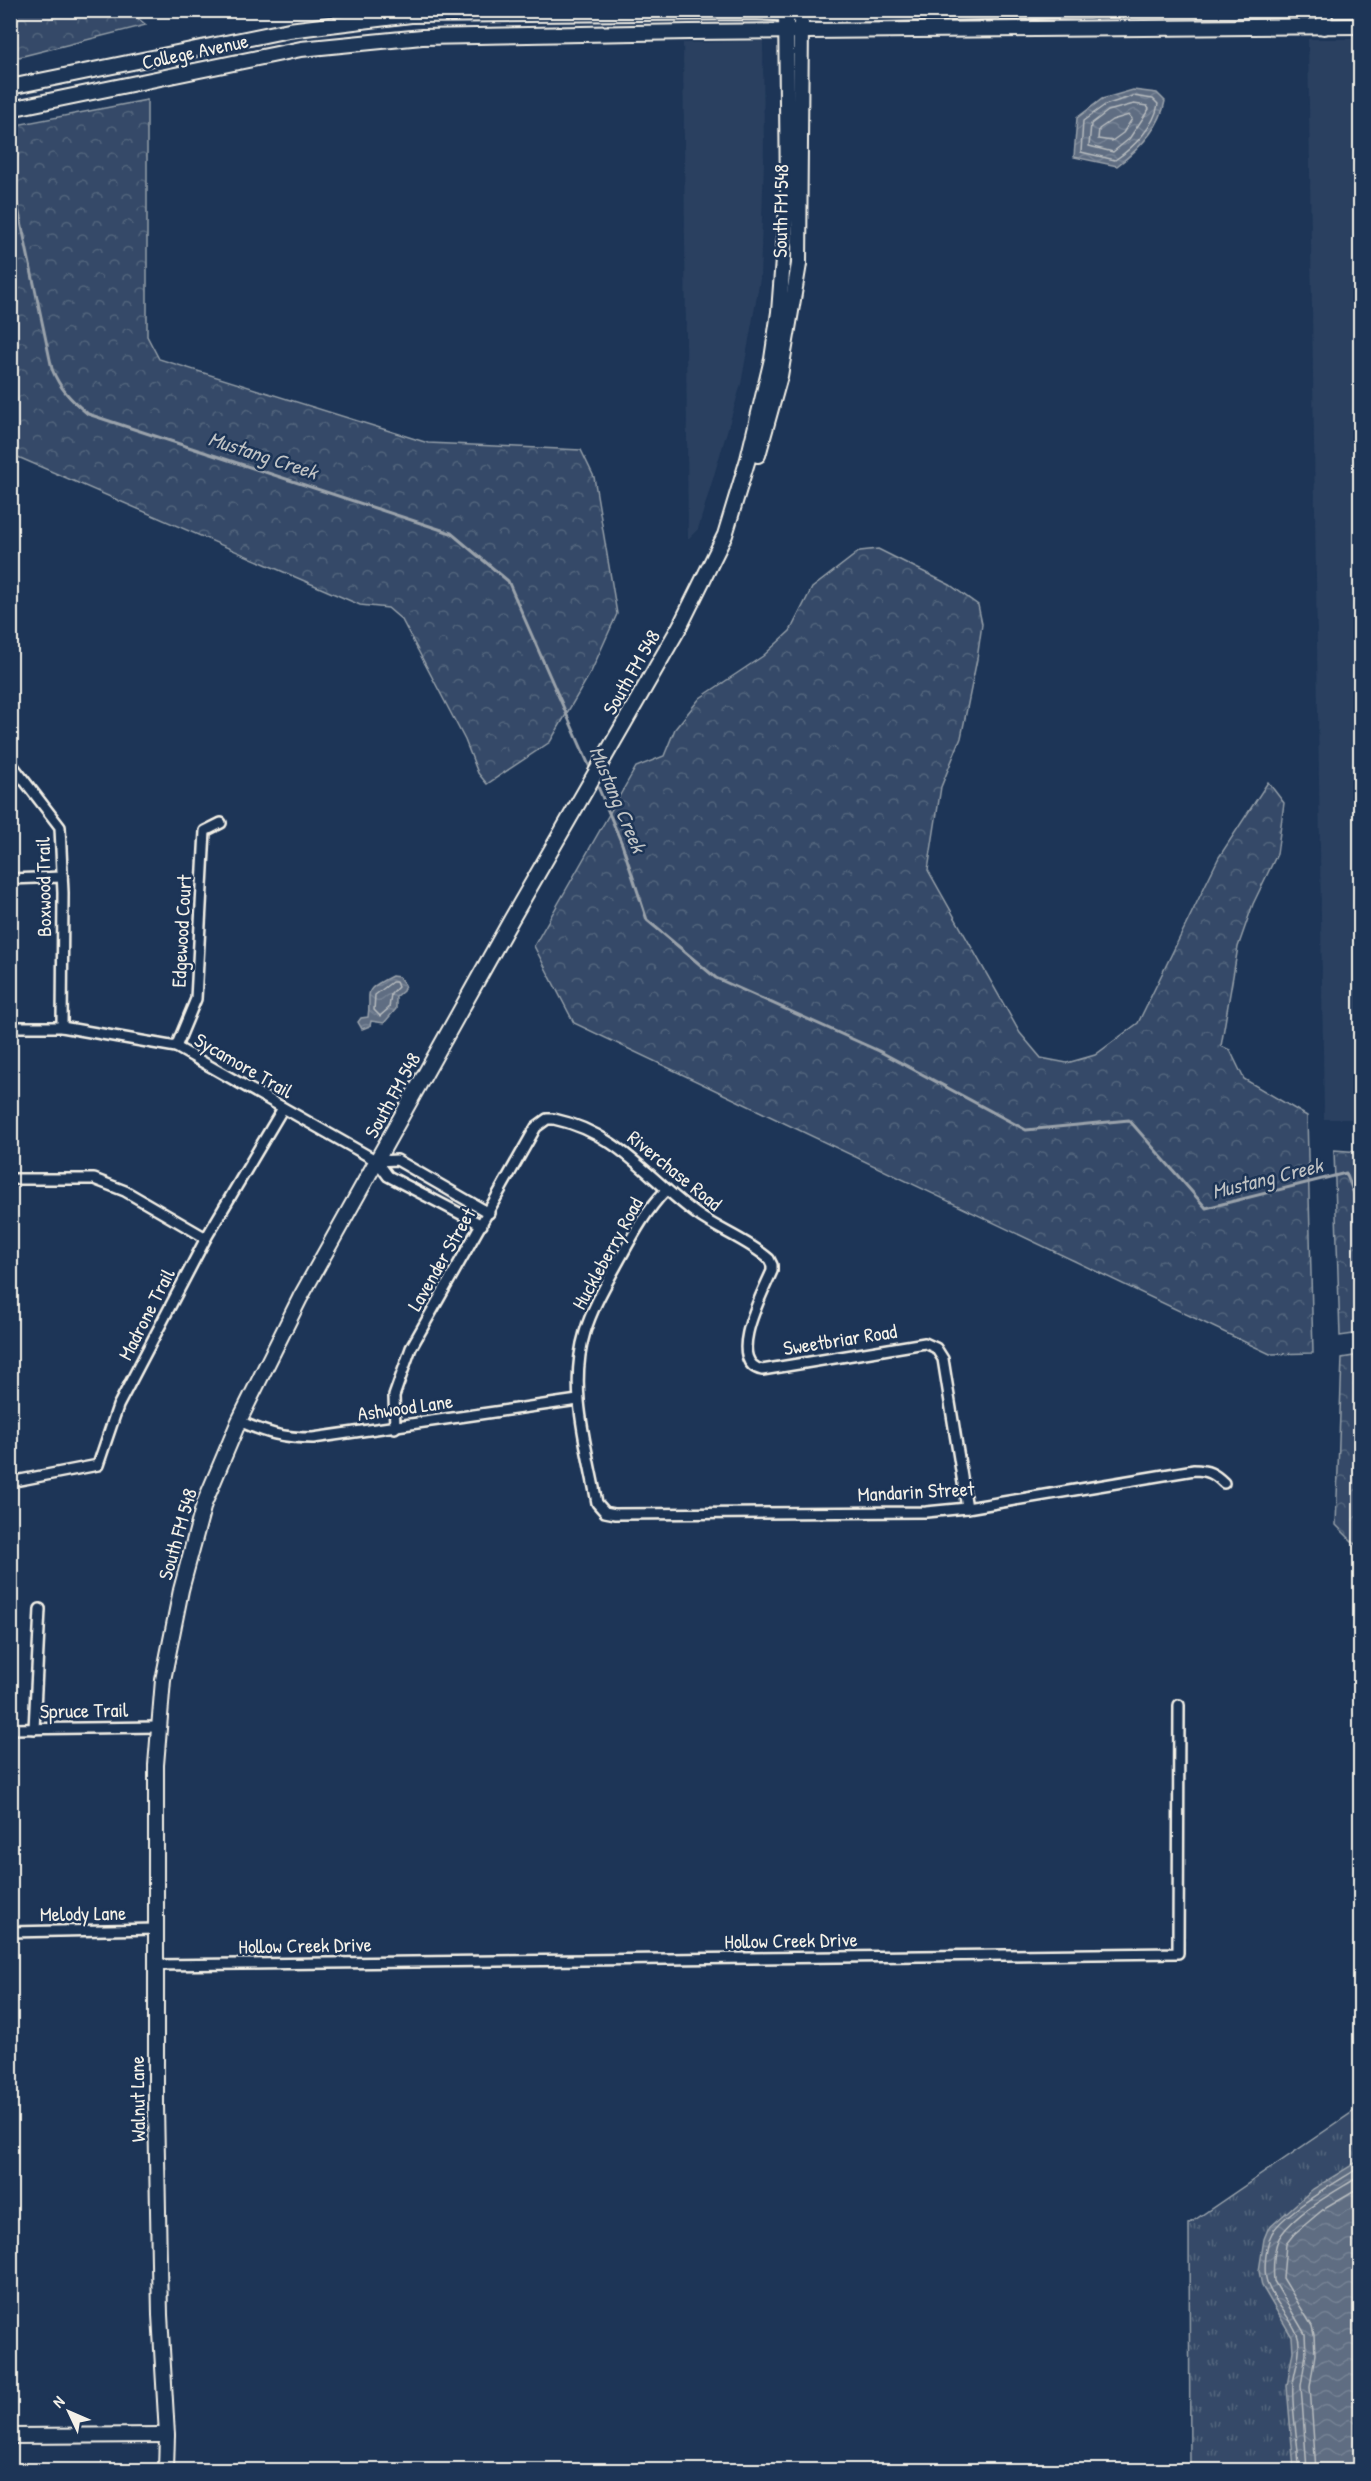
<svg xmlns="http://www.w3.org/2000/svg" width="1371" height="2481" font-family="'Patrick Hand',sans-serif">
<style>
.built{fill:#2a4060}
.grass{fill:url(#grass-tufts);stroke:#949ea8;stroke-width:1.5}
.forest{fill:url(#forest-crowns);stroke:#949ea8;stroke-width:1.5}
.water{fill:url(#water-waves);stroke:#9aa2ab;stroke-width:1.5}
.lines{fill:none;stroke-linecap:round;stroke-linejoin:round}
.shore{stroke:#b8bcbf;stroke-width:1.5}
.stream{stroke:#9aa2ab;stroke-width:3}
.street-casing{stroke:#f4f1e8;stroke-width:14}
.secondary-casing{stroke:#f4f1e8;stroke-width:18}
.street{stroke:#1d3557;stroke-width:9}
.secondary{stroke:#1d3557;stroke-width:14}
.labels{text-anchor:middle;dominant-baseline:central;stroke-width:5;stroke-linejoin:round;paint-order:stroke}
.street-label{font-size:20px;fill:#f4f1e8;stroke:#1d3557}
.water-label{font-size:21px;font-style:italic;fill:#c0c3c4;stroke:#1d3557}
</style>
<defs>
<pattern id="grass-tufts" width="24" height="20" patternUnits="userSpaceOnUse" patternTransform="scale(1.5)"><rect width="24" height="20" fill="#354a67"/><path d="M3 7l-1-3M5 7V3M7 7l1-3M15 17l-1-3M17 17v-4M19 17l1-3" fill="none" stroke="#53657d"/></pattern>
<pattern id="forest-crowns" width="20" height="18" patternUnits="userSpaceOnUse" patternTransform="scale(1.5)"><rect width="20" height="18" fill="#354a67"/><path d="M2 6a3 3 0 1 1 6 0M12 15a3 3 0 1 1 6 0" fill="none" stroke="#53657d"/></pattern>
<pattern id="water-waves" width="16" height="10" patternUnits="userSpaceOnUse" patternTransform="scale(1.5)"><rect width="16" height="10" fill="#5e6d82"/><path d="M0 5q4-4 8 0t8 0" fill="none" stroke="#768294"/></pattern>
</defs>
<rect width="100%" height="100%" fill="#1d3557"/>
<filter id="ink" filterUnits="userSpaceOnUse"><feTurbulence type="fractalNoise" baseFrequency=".0167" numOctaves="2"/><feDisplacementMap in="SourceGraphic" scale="12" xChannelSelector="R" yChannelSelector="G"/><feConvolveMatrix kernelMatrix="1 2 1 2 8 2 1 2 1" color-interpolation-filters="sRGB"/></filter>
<g filter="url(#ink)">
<g class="built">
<path d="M1308 39H1360V1119H1324Z"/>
<path d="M763 41 764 161 760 279 741 384 698 529 688 539 683 43Z"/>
</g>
<path class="grass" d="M1360 2107V2470H1190L1189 2224Z"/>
<g class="forest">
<path d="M10 11H129L146 25 11 59Z"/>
<path d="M147 100V336L159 359 428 443 581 450 594 477 617 614 591 672 550 742 487 784 478 773 465 740 402 620 388 608 360 605 11 454V126Z"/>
<path d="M878 549 950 585 978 605 982 624 977 659 961 738 941 787 928 870 1020 1033 1041 1058 1067 1063 1095 1055 1138 1023 1219 857 1268 782 1284 803 1277 854 1253 904 1238 947 1221 1046 1230 1050 1244 1079 1307 1116 1313 1353 1270 1354 574 1023 534 946 636 767 664 756 675 729 700 698 763 656 790 631 812 588 860 551Z"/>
<path d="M1334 1150 1360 1152V1333L1340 1336Z"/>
<path d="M1360 1355V1547L1357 1546 1336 1525 1342 1358Z"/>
</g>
<g class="water">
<path d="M1133 90 1157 93 1165 101C1160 129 1138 150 1117 166L1074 157 1077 118 1102 99Z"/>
<path d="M392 976 399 977 405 985 403 991 396 997V1009L384 1023 371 1021 370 1026 362 1029 358 1022 361 1018 368 1017C372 990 360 992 392 976Z"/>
<path d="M1360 2160V2470H1294L1287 2386 1293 2351 1292 2337 1262 2286 1259 2271 1264 2239 1268 2229 1313 2189Z"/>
</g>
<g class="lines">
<g class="shore">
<path d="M1133 96 1153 99 1158 104C1155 126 1133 148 1115 160L1081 152 1083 121 1105 105Z"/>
<path d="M1134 104 1147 106 1149 109 1129 139 1113 152 1089 146 1091 124 1108 111Z"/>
<path d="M1129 115 1132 119 1123 133 1112 141 1098 139 1099 129 1112 120Z"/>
<path d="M392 982H396L398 987 391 994 389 1008 380 1016 374 1010 375 995Z"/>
<path d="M1299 2470C1299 2442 1291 2412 1293 2384 1295 2368 1303 2349 1297 2334 1290 2315 1272 2301 1267 2282 1263 2270 1266 2244 1272 2233 1285 2211 1339 2181 1360 2167"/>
<path d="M1307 2470 1301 2386 1306 2353 1305 2334 1274 2281C1273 2269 1273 2245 1281 2235 1299 2210 1335 2192 1360 2176"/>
<path d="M1316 2470 1310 2387 1315 2354 1314 2335 1312 2326 1283 2278 1286 2244 1294 2234 1326 2207 1360 2187"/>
</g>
<g class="stream">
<path d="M10 170 52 369C60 389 71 400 88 414L451 533 508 581 591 770"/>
<path d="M596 782 622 844 647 920 716 978 879 1051 1026 1130 1129 1120 1206 1208 1346 1173 1360 1209"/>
</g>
<g class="street-casing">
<g id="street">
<path d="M10 762 60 827 63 893 62 1027"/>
<path d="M10 879 62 877"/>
<path d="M10 1027H62L176 1047 377 1161 388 1176 482 1225"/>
<path d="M176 1047 196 999 205 831 221 823"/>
<path d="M377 1161 397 1160 489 1213"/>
<path d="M10 1179H94L125 1191 206 1238"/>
<path d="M666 1190C644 1213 631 1239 616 1266 604 1288 592 1309 585 1332 568 1388 587 1448 597 1503L605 1512 615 1514 926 1512 967 1508 1194 1470C1208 1470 1215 1474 1224 1483"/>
<path d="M239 1421C266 1433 283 1438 313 1438L578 1400"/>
<path d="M395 1428 394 1396 411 1348 536 1127 547 1119H554C619 1133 648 1179 698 1215 721 1231 749 1241 769 1259L772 1265V1271C763 1292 725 1362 762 1370L925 1343 936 1348 943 1359 967 1508"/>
<path d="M10 1482 98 1465 118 1406 206 1238 283 1108"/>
<path d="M10 1729 159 1727"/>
<path d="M34 1729 40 1609"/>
<path d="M10 1932 156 1929"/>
<path d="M155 1965 1178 1953 1179 1705"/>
</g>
</g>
<g class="secondary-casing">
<g id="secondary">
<path d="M1324 27 1325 10"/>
<path d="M10 87 289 30 411 15 751 12 826 15 1089 10"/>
<path d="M10 109 301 49 422 37 689 32 1360 26"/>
<path d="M758 455 780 376 799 264 801 23"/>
<path d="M10 2436 167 2435"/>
<path d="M166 2470 167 2435 160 2315 156 2106V1765L163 1680 181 1590 204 1504 239 1421 300 1298 511 920 680 626 725 535 748 459 772 359 779 312 788 194 786 10"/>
</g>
</g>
<use href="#street" class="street"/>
<use href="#secondary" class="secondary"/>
</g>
</g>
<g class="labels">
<g class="street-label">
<text transform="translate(195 51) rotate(-12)">College Avenue</text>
<text transform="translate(780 211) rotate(-89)">South FM 548</text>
<text transform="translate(631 672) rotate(-60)">South FM 548</text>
<text transform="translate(43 887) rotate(-91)">Boxwood Trail</text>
<text transform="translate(181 931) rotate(-87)">Edgewood Court</text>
<text transform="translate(244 1065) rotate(30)">Sycamore Trail</text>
<text transform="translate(392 1095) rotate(-61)">South FM 548</text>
<text transform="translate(675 1170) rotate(39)">Riverchase Road</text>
<text transform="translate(607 1253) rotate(-61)">Huckleberry Road</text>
<text transform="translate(441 1259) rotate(-60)">Lavender Street</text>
<text transform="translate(146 1314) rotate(-63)">Madrone Trail</text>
<text transform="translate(840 1339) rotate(-9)">Sweetbriar Road</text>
<text transform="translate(405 1407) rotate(-8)">Ashwood Lane</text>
<text transform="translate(916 1491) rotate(-3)">Mandarin Street</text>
<text transform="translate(177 1534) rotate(-74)">South FM 548</text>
<text transform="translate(84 1710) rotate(-1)">Spruce Trail</text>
<text transform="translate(83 1913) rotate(-1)">Melody Lane</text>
<text transform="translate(791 1940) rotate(-1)">Hollow Creek Drive</text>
<text transform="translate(305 1945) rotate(-1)">Hollow Creek Drive</text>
<text transform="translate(137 2099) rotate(-91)">Walnut Lane</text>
</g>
<g class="water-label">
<text transform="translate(263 455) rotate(18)">Mustang Creek</text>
<text transform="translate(618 799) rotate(67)">Mustang Creek</text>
<text transform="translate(1267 1178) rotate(-14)">Mustang Creek</text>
</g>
</g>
<rect width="1371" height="2481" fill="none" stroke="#1d3557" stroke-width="36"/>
<rect x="18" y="18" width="1335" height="2445" fill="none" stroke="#f4f1e8" stroke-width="2" filter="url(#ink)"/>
<g transform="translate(69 2412) rotate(314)" stroke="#1d3557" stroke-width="4.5" paint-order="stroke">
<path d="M0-4.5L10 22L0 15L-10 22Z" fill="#f4f1e8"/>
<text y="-9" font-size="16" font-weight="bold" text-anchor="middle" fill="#f4f1e8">N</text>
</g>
</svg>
